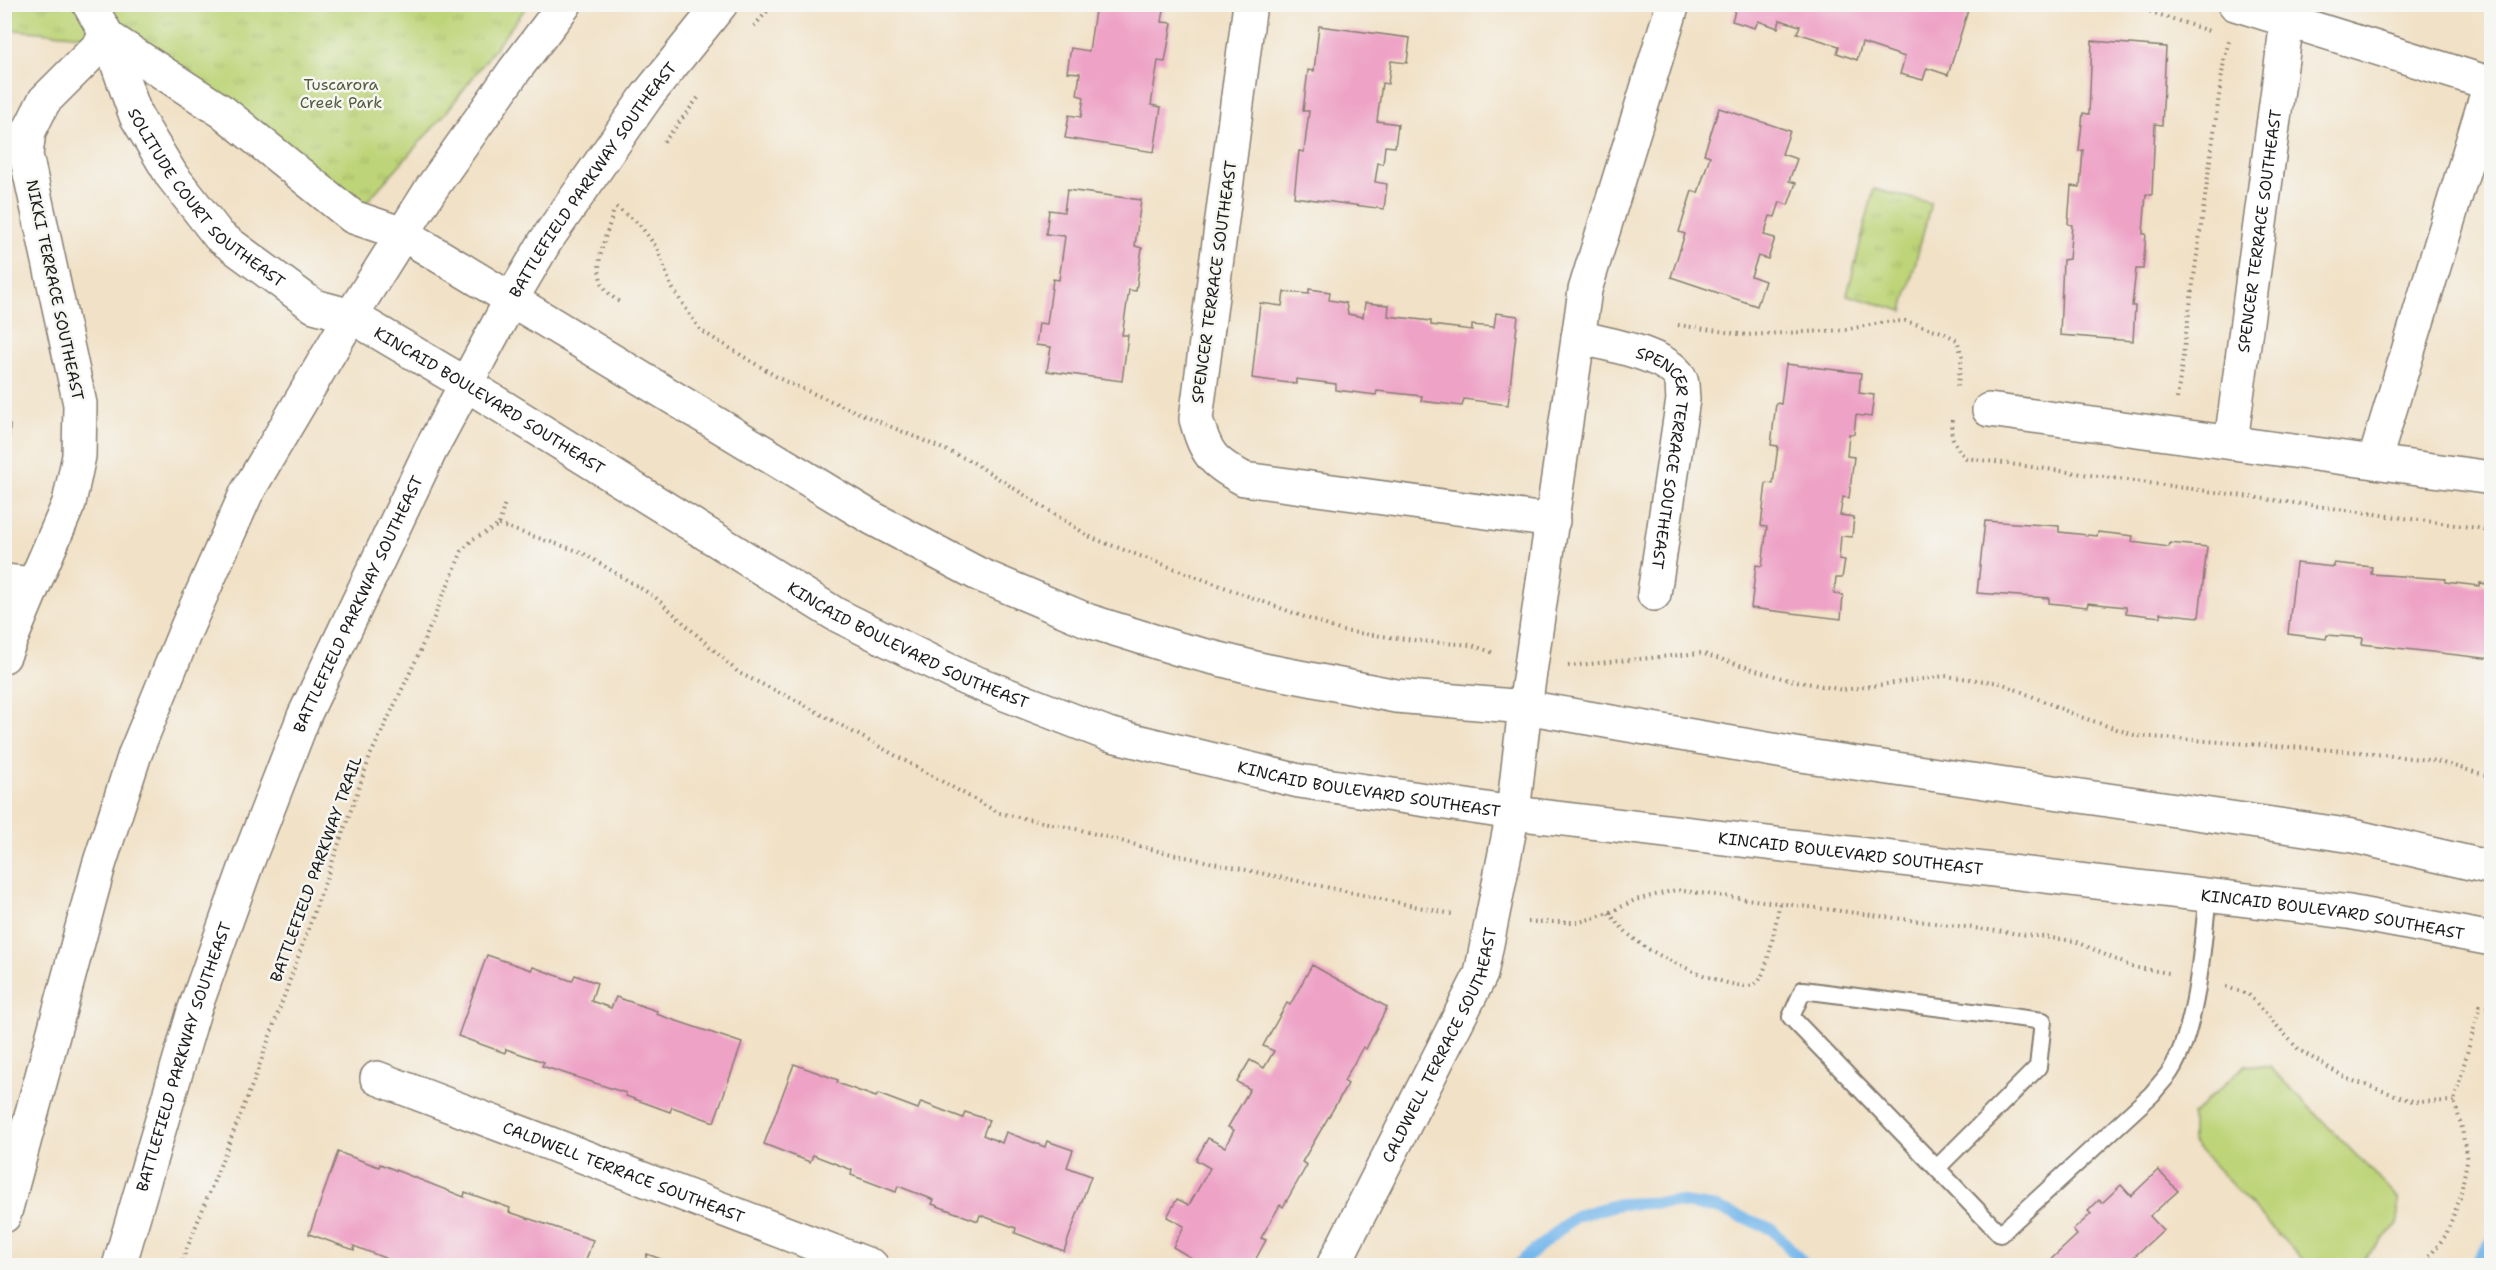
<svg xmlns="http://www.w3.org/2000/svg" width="2496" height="1270" font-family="'Shantell Sans',sans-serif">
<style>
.grass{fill:url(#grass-tufts);stroke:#6c784a;stroke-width:1.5}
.garden{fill:#bdd478;stroke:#6c784a;stroke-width:1.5}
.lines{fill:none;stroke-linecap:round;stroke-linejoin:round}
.stream{stroke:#76b7eb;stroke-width:12}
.building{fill:#eea3c6}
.service-casing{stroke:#867e71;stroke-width:20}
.minor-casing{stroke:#867e71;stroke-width:36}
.tertiary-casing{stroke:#867e71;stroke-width:36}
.primary-casing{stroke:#867e71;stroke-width:36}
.path{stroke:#867e71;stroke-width:4;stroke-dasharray:1.5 4.5;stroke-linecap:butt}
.service{stroke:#fff;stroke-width:16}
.minor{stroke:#fff;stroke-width:33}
.tertiary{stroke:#fff;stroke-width:33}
.primary{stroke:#fff;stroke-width:33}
.labels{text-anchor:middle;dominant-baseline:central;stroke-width:5;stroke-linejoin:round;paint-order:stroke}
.park-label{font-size:16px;fill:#545c3c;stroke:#f6f6f2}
.street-label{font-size:16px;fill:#1c1c1c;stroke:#f6f6f2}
</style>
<defs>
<pattern id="grass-tufts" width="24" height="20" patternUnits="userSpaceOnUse" patternTransform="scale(1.5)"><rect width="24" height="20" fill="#bdd478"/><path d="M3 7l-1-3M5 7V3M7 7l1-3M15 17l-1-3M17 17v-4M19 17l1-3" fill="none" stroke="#a2b567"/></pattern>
</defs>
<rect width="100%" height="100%" fill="#f6f6f2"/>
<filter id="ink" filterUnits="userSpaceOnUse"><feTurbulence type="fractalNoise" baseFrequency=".0167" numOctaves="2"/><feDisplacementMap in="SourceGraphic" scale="12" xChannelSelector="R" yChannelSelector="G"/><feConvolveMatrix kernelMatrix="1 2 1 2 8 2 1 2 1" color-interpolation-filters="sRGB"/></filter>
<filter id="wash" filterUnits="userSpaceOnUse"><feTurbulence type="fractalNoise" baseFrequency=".008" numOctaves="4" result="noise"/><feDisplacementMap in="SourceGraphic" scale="24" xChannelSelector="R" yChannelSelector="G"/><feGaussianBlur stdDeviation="1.35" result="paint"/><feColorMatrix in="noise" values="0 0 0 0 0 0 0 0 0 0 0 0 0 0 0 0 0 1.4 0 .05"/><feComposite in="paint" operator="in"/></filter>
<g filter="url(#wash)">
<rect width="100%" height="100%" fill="#f1e1c6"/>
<g class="grass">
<path d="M4 5H528L445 114 353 217 108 38 5 29Z"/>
<path d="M1874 189 1931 203 1903 311 1847 295Z"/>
</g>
<path class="garden" d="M2245 1065 2270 1067 2398 1198V1224L2357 1265H2307L2192 1142V1115Z"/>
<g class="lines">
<g class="stream">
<path d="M1516 1266 1576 1216 1619 1204 1676 1202 1717 1208 1772 1229 1806 1266"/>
<path d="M2474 1266 2492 1241"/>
</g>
</g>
<g id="blocks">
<g class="building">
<path d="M1075 4H1165L1162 22 1172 23 1165 62 1158 61 1151 105 1161 107 1154 152 1065 138 1069 115 1081 117 1084 97 1077 95 1080 73 1067 72 1071 48 1089 51 1095 11 1074 8Z"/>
<path d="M1737 4H1970L1948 75 1927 68 1923 80 1900 74 1905 57 1862 43 1857 60 1837 53 1839 46 1797 33 1800 26 1780 20 1778 28 1758 21 1755 28 1732 21Z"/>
<path d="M1319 26 1410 38 1407 63 1391 61 1388 84 1382 83 1377 121 1398 124 1395 147 1385 146 1383 164 1378 163 1375 182 1387 184 1384 209 1294 197 1299 151 1304 152 1309 111H1303L1308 70 1314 71Z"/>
<path d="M2092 41 2166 47 2162 125 2155 124 2152 195 2146 194 2143 234H2146L2143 269H2136L2132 306H2135L2133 341 2060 335 2063 260 2069 259 2072 225 2068 224 2071 186 2080 187 2083 150 2079 151 2083 113 2089 114Z"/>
<path d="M1719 108 1790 131 1782 154 1797 159 1789 181 1796 183 1788 205 1780 202 1775 217 1770 216 1764 235 1775 238 1768 259 1758 256 1751 276 1765 281 1757 306 1671 277 1685 234 1679 232 1692 191 1698 193 1710 156 1704 154Z"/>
<path d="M1067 190 1141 200 1135 246 1142 248 1136 291 1129 290 1122 335H1128L1122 381 1047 371 1051 347 1036 345 1039 323 1047 324 1053 279 1059 280 1065 236 1046 234 1049 210 1064 212Z"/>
<path d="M1309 289 1330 292 1329 300 1346 303 1348 314 1363 317 1365 303 1389 305 1388 316 1431 321V325L1472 330V325L1494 327 1496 313 1518 316 1508 405 1464 399 1462 406 1421 401 1422 396 1377 391 1376 395 1336 390V384L1296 379V384L1252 378 1260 303 1282 306 1284 292 1309 294Z"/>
<path d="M1786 364 1861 373 1859 393 1874 395 1871 417 1856 415 1854 434H1849L1847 456 1854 457 1849 498 1843 497 1840 515 1854 517 1852 537 1841 536 1839 559 1845 560 1842 578H1836L1834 594 1843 595 1841 619 1751 608 1756 565 1762 566 1767 527 1761 526 1766 483 1773 484 1778 446 1771 445 1776 403 1781 404Z"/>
<path d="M4 425H10L7 493H4Z"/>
<path d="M1985 521 2059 526V532L2097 536 2098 532 2133 536 2132 542 2169 547 2170 543 2207 547 2199 617 2160 613V617L2126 613V607L2088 603 2087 607 2049 603V598L1977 593Z"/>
<path d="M2296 563 2334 567V563L2372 567 2371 574 2446 579 2445 582 2480 586V583L2492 585V659L2362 644 2363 638 2327 635 2326 639 2288 634Z"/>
<path d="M487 955 531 970 533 967 572 981 575 975 597 983 591 1001 611 1008 616 997 657 1011 656 1014 742 1043 714 1122 672 1107 670 1112 626 1096V1093L542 1066 544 1062 506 1049 505 1053 458 1036Z"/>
<path d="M1312 965 1387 1007 1366 1049 1363 1047 1344 1081 1348 1084 1302 1162 1307 1165 1283 1207 1280 1205 1261 1238 1266 1240 1252 1266H1205L1173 1247 1184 1226 1167 1217 1177 1199 1189 1205 1210 1168 1196 1160 1208 1138 1225 1147 1234 1130 1228 1127 1250 1089 1237 1082 1250 1060 1264 1068 1274 1051 1263 1046 1287 1003 1290 1005Z"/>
<path d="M794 1064 838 1080 837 1083 876 1097 878 1094 918 1109 921 1102 963 1118 965 1112 989 1120 983 1135 1002 1143 1006 1132 1045 1147 1047 1141 1073 1150 1067 1167 1091 1176 1064 1251 1015 1233 1016 1228 980 1215 978 1221 932 1204 934 1200 898 1186 896 1192 851 1175 852 1170 813 1155 810 1162 764 1144Z"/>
<path d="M338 1152 379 1167 380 1164 464 1197 465 1192 510 1208 509 1212 593 1240 584 1266H405L354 1246V1250L309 1234Z"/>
<path d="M2158 1170 2178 1191 2150 1216 2163 1230 2124 1266 2046 1264 2077 1235 2073 1230 2091 1214 2088 1211 2099 1200 2102 1203 2121 1185 2131 1196Z"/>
<path d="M647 1254 677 1265V1266H643Z"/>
</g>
</g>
</g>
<g filter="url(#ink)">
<use href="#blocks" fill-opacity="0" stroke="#867e71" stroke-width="1.5"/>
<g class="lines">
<g class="service-casing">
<path id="service" d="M1937 1168 2038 1067 2043 1021 1803 990 1791 1017 2000 1234 2152 1094C2158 1086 2165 1079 2170 1072 2198 1028 2202 946 2208 894"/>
</g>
<g class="minor-casing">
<g id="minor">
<path id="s1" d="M89 4 108 37 136 116 172 176 219 236 314 306 351 316"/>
<path d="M1250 4 1196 419C1206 454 1212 462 1244 479L1553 521"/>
<path d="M2235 4 2492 84"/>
<path d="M108 37 223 112 353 217 403 234"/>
<path id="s2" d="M1578 337C1603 344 1670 353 1681 380 1683 385 1682 393 1683 399L1654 594"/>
<path d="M1989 410 2492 478"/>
<path id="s3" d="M2231 442 2287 21"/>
<path d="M2374 462 2490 84"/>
<path d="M4 581 34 584 69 503 79 456 80 404 26 155 29 131 44 101 108 37"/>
<path d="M4 656 34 584"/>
<path id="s4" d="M377 1078 872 1266"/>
<path id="s5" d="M1333 1266 1481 974 1513 813 1525 707 1585 290 1673 4"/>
</g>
</g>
<g class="tertiary-casing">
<g id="tertiary">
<path d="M403 234 872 518 978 574 1089 621 1179 649 1263 670 1396 696 1525 707 1801 755 2353 836 2492 868"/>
<path id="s6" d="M351 316 466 384 835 614 964 678 1108 734 1299 781 1513 813 2349 912 2492 939"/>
</g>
</g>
<g class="primary-casing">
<g id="primary">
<path d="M4 1216 99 865 135 754 187 627 246 494 351 316 431 189 514 71 565 4"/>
<path id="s7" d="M119 1266 194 1011 247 863 304 716 430 451 512 298 545 242 647 96 721 4"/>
</g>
</g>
<g class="path">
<path d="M2127 4 2209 31"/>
<path d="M754 26 774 4"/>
<path d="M664 142 698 98"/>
<path d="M616 207 639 224 657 248 671 286 700 330 782 380 971 461 1092 538 1342 631 1430 642 1472 645 1494 653"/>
<path d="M613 213C603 248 584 280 621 303"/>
<path d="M1678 325 1746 335 1844 330 1885 322 1905 321 1942 332 1957 340 1962 356 1957 389"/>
<path d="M2177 399 2224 60 2229 41"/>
<path d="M1952 420C1949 436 1955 447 1966 458L2492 530"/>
<path d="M499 525 581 552 655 597 739 673 799 702 999 813 1081 830 1158 851 1456 915"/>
<path d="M1568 666 1701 653 1785 679 1843 690 1945 676 2001 683 2078 716 2137 736 2359 752 2436 761 2492 777"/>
<path d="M1609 913C1619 925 1629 936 1642 945 1659 957 1741 997 1757 983 1768 973 1776 919 1780 903"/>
<path d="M1528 922H1580L1609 913 1635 900 1676 890 2075 941 2132 967 2169 973"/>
<path d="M2226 987 2248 994 2299 1050 2348 1079 2415 1102 2454 1101"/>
<path d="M180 1266 253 1083 371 754 417 658 462 551 473 539 499 525 505 502"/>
<path d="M2422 1266 2446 1235 2460 1198 2467 1161 2462 1128 2454 1101 2480 1006 2492 1008"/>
</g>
<use href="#service" class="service"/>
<use href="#minor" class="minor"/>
<use href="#tertiary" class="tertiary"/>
<use href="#primary" class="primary"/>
</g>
</g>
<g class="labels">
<g class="park-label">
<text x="341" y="84">Tuscarora<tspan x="341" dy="18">Creek Park</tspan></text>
</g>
<g class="street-label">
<text stroke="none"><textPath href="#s7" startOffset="1191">BATTLEFIELD PARKWAY SOUTHEAST</textPath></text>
<text stroke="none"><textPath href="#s1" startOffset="231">SOLITUDE COURT SOUTHEAST</textPath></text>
<text stroke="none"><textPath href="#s3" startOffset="213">SPENCER TERRACE SOUTHEAST</textPath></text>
<text transform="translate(1214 282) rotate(-82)">SPENCER TERRACE SOUTHEAST</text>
<text transform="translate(55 290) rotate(78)">NIKKI TERRACE SOUTHEAST</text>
<text stroke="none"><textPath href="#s6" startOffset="162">KINCAID BOULEVARD SOUTHEAST</textPath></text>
<text stroke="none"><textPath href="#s2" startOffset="183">SPENCER TERRACE SOUTHEAST</textPath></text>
<text stroke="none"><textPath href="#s7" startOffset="705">BATTLEFIELD PARKWAY SOUTHEAST</textPath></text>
<text stroke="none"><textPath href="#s6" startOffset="648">KINCAID BOULEVARD SOUTHEAST</textPath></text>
<text stroke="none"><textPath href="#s6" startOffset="1134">KINCAID BOULEVARD SOUTHEAST</textPath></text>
<text stroke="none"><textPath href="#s6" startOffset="1620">KINCAID BOULEVARD SOUTHEAST</textPath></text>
<text transform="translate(316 869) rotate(-70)">BATTLEFIELD PARKWAY TRAIL</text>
<text stroke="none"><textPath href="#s6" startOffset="2106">KINCAID BOULEVARD SOUTHEAST</textPath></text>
<text stroke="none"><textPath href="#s5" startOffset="246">CALDWELL TERRACE SOUTHEAST</textPath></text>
<text stroke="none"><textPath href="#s7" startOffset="219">BATTLEFIELD PARKWAY SOUTHEAST</textPath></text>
<text stroke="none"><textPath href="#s4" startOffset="264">CALDWELL TERRACE SOUTHEAST</textPath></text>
</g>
</g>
<rect width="2496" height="1270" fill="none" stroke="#f6f6f2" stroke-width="24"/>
</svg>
